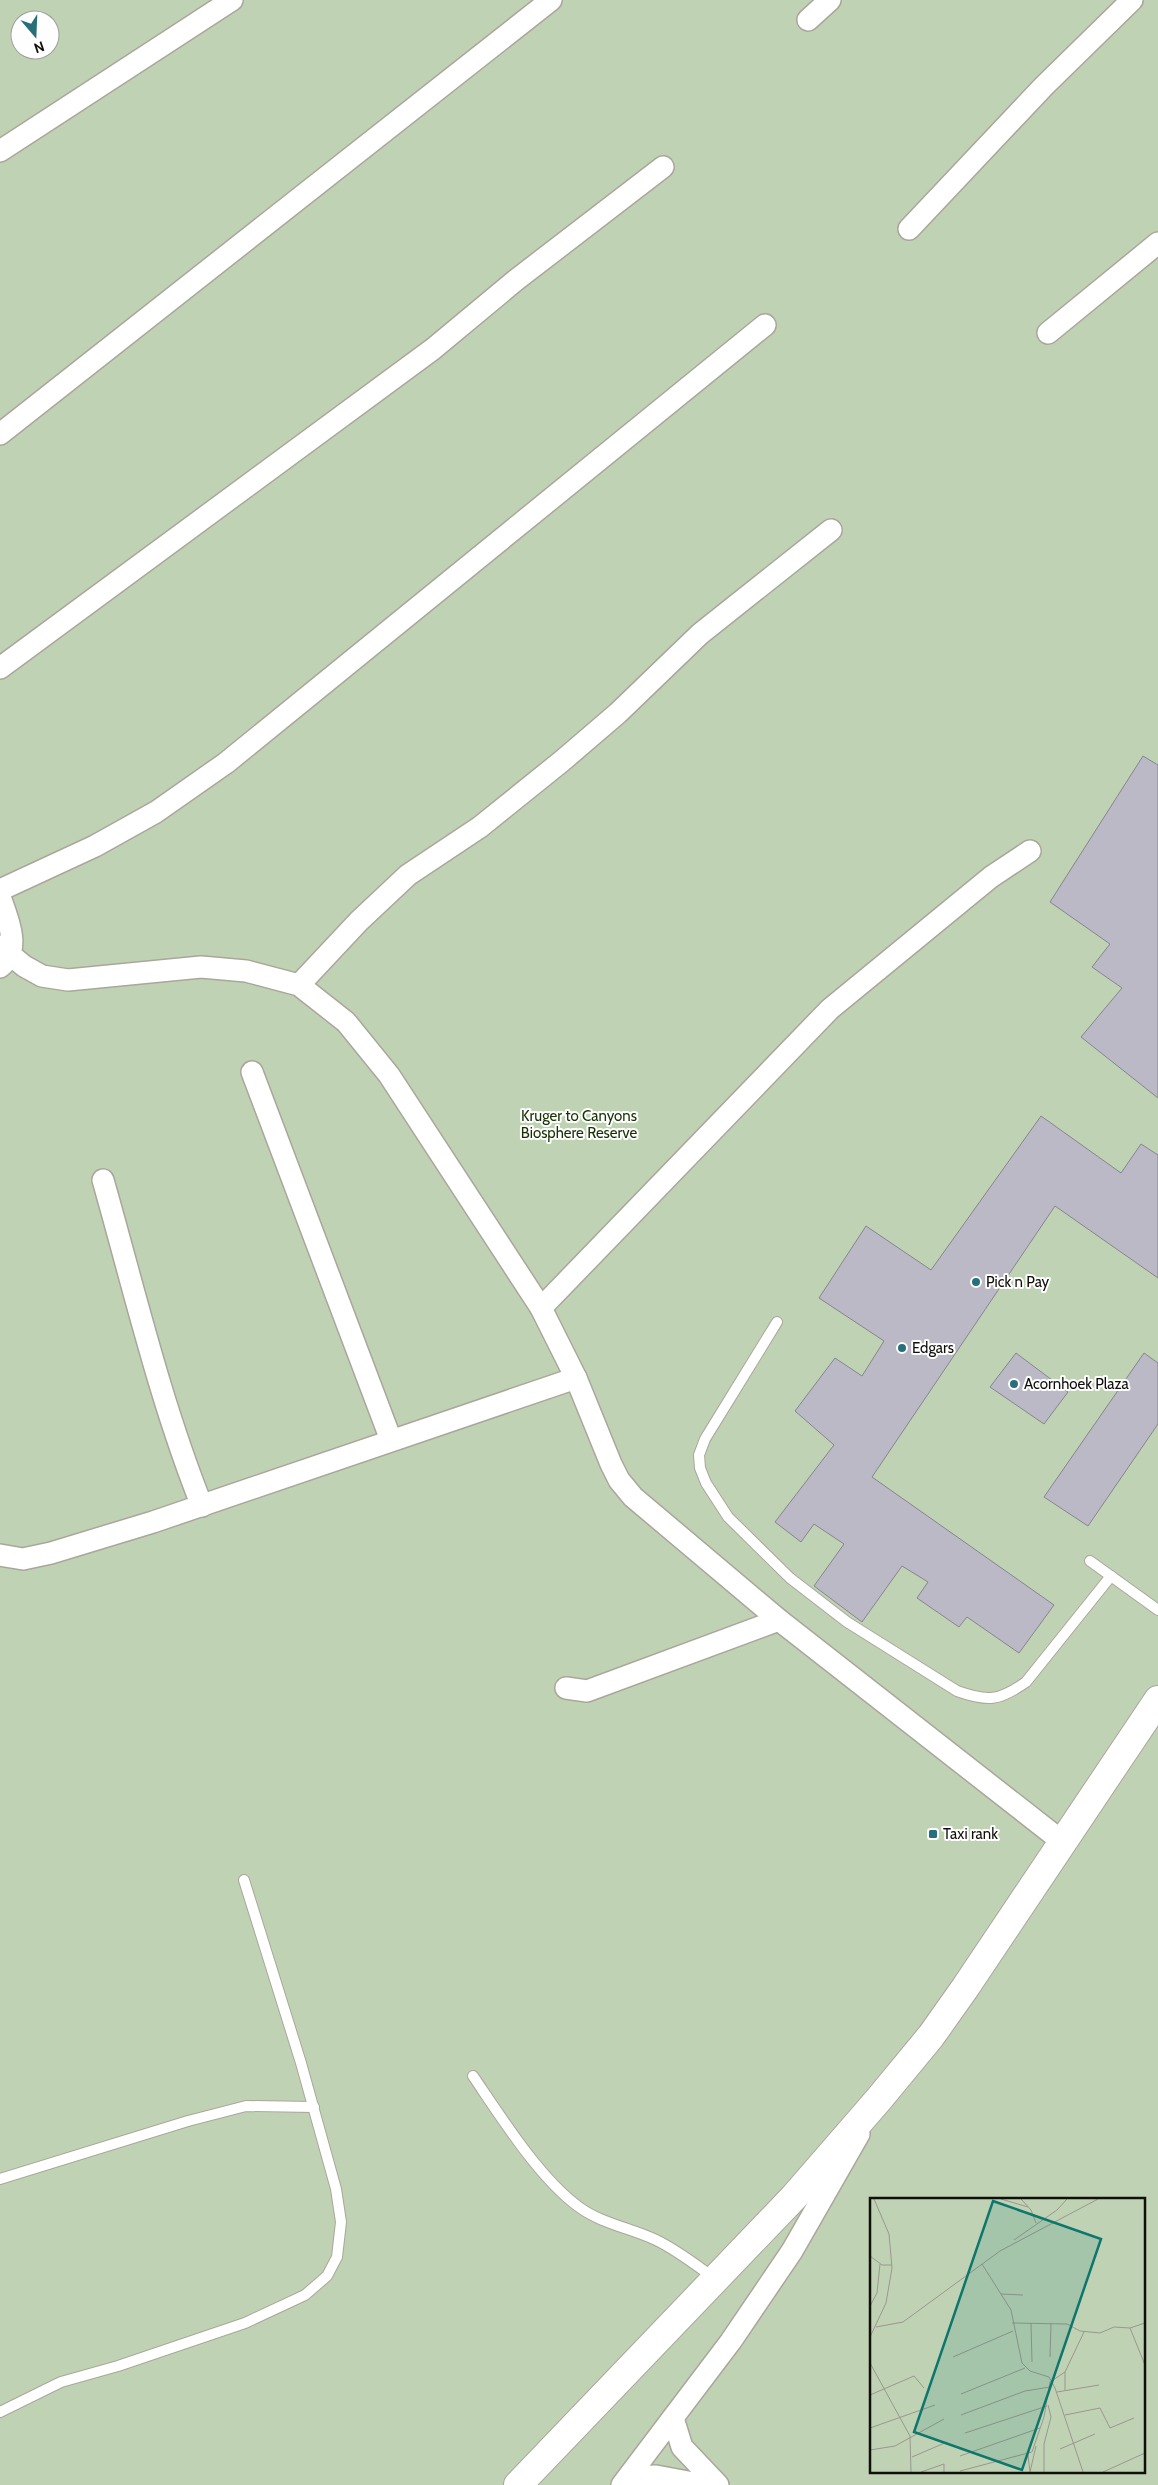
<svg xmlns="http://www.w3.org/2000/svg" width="1158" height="2485" font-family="Cabin,sans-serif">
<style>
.green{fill:#bfd3b4;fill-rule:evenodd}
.building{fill:#bab9c5;stroke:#858590}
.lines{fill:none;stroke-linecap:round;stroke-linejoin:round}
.lane-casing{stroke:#aba69b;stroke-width:12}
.street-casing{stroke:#aba69b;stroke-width:24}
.secondary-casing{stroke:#aba69b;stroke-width:30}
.lane{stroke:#fff;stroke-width:10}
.street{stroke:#fff;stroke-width:21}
.secondary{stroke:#fff;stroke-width:28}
.poi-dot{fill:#276f7b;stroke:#fefefe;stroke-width:2}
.labels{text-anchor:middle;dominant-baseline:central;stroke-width:4;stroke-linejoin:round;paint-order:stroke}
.park-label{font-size:15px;fill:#173200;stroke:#fefefe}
.poi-label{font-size:15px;fill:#110f0b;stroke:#fefefe;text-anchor:start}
.inset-road{fill:none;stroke:#9a978e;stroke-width:1}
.view{fill:#0f766e;fill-opacity:0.15;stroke:#0f766e;stroke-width:2.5}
.inset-edge{fill:none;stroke:#110f0b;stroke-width:2.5}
</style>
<rect width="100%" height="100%" fill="#f6f1e5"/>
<path class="green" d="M0 0H1158V2485H0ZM20 20H50V50H20ZM872 2199H1144V2471H872Z"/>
<g class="building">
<path d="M1143 756 1158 765V1098L1081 1037 1122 988 1092 967 1110 944 1050 902Z"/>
<path d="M1041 1116 1121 1173 1141 1144 1158 1155V1278L1055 1206 872 1477 1054 1605 1019 1653 967 1617 959 1627 917 1598 928 1582 902 1566 862 1622 814 1586 844 1544 814 1524 801 1542 775 1522 834 1445 795 1411 835 1358 862 1376 884 1341 819 1298 866 1226 931 1270Z"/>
<path d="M1016 1353 1068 1392 1044 1424 990 1387Z"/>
<path d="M1144 1353 1158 1363V1424L1088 1526 1044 1497Z"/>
</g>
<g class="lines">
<g class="lane-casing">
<g id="lane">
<path d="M777 1322 705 1439 699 1455 700 1468 706 1483 728 1517 790 1578 847 1622 957 1691C988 1702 999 1701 1026 1682L1111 1576"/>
<path d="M1090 1561 1158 1610"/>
<path d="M473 2076C501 2117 539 2178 579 2207 602 2224 631 2228 656 2240 677 2250 696 2265 714 2278"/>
<path d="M0 2179 188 2121 246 2106 314 2107"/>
<path d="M0 2412 61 2382 118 2366 245 2323 305 2295 327 2276 337 2257 341 2222 336 2189 301 2063 244 1880"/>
</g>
</g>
<g class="street-casing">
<g id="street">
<path d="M808 20 830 0"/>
<path d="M0 151 232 0"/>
<path d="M909 229 1044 86 1132 0"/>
<path d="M1048 333 1158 243"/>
<path d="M0 434 551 0"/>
<path d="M0 668 433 349 516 280 663 167"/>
<path d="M0 890 95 846 156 812 226 763 765 325"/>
<path d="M0 897C8 919 22 950 0 967"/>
<path d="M0 946 24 966 42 976 68 980 201 967 246 971 299 985 346 1022 389 1075 541 1308 576 1378 611 1464 619 1480 633 1497 779 1620 1064 1843"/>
<path d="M299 985 359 921 408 875 480 827 562 761 618 713 700 634 831 530"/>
<path d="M252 1072 391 1440"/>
<path d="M103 1180C134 1289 160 1401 202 1506"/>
<path d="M541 1308 830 1009 991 877 1030 851"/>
<path d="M0 1555 23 1559 51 1553 153 1522 576 1378"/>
<path d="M566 1688 587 1691 779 1620"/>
<path d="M673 2418 682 2447 718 2485"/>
<path d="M629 2477 656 2476 704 2485"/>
<path d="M622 2485 731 2341 792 2251 859 2134"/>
</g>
</g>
<g class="secondary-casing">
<path id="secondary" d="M518 2485 794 2197 879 2099 931 2036 965 1988 1158 1700"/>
</g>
<use href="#lane" class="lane"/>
<use href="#street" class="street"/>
<use href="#secondary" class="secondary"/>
</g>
<g class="poi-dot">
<circle cx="976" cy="1282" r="5"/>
<circle cx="902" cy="1348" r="5"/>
<circle cx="1014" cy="1384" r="5"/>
<rect x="928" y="1829" width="10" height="10" rx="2.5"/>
</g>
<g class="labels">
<g class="park-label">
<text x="579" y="1116">Kruger to Canyons<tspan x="579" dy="17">Biosphere Reserve</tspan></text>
</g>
<g class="poi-label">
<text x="986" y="1282">Pick n Pay</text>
<text x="912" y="1348">Edgars</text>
<text x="1024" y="1384">Acornhoek Plaza</text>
<text x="943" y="1834">Taxi rank</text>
</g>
</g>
<g transform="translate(870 2198)">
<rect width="275" height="275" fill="#f6f1e5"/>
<path d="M0 1H275V274H0Z" fill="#bfd3b4"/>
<path class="inset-road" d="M131 1 158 9M151 1 161 12 166 25M144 42 187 12 197 1M0 58 12 67H22M112 66 141 112 152 165 160 173 179 179 185 190 213 274M131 96 153 97M0 108 7 95 10 66M142 125 197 126 210 133 230 135 244 129 260 130 275 125M161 125 162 164M6 129 33 124 130 53 228 1M260 130 275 167M0 139 16 105 22 70 19 36 4 1M83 159 143 133M180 159 181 125M0 165 40 238 41 274M195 192V174M187 194 229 187M91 196 155 170M0 197 44 178 54 190M91 217 155 193 180 189M195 217 230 210 240 230 264 220M0 230 65 207M95 235 177 208M190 251 225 236M0 252 25 248 74 221M158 257 160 274M90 258 170 230M42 259 77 244M90 273 162 254 174 219 180 184 195 174 214 134M51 274 74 266V274M160 274 166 248M174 274V246L181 219 178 207M233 274 275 255"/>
<path class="view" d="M123 3 231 41 152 272 44 234Z"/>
<rect width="275" height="275" class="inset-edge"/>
</g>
<g transform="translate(35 35) rotate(161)"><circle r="24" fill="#fefefe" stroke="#9f9e9d"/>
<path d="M0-4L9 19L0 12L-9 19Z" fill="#276f7b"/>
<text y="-8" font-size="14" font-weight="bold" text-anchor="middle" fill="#110f0b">N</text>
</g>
</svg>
